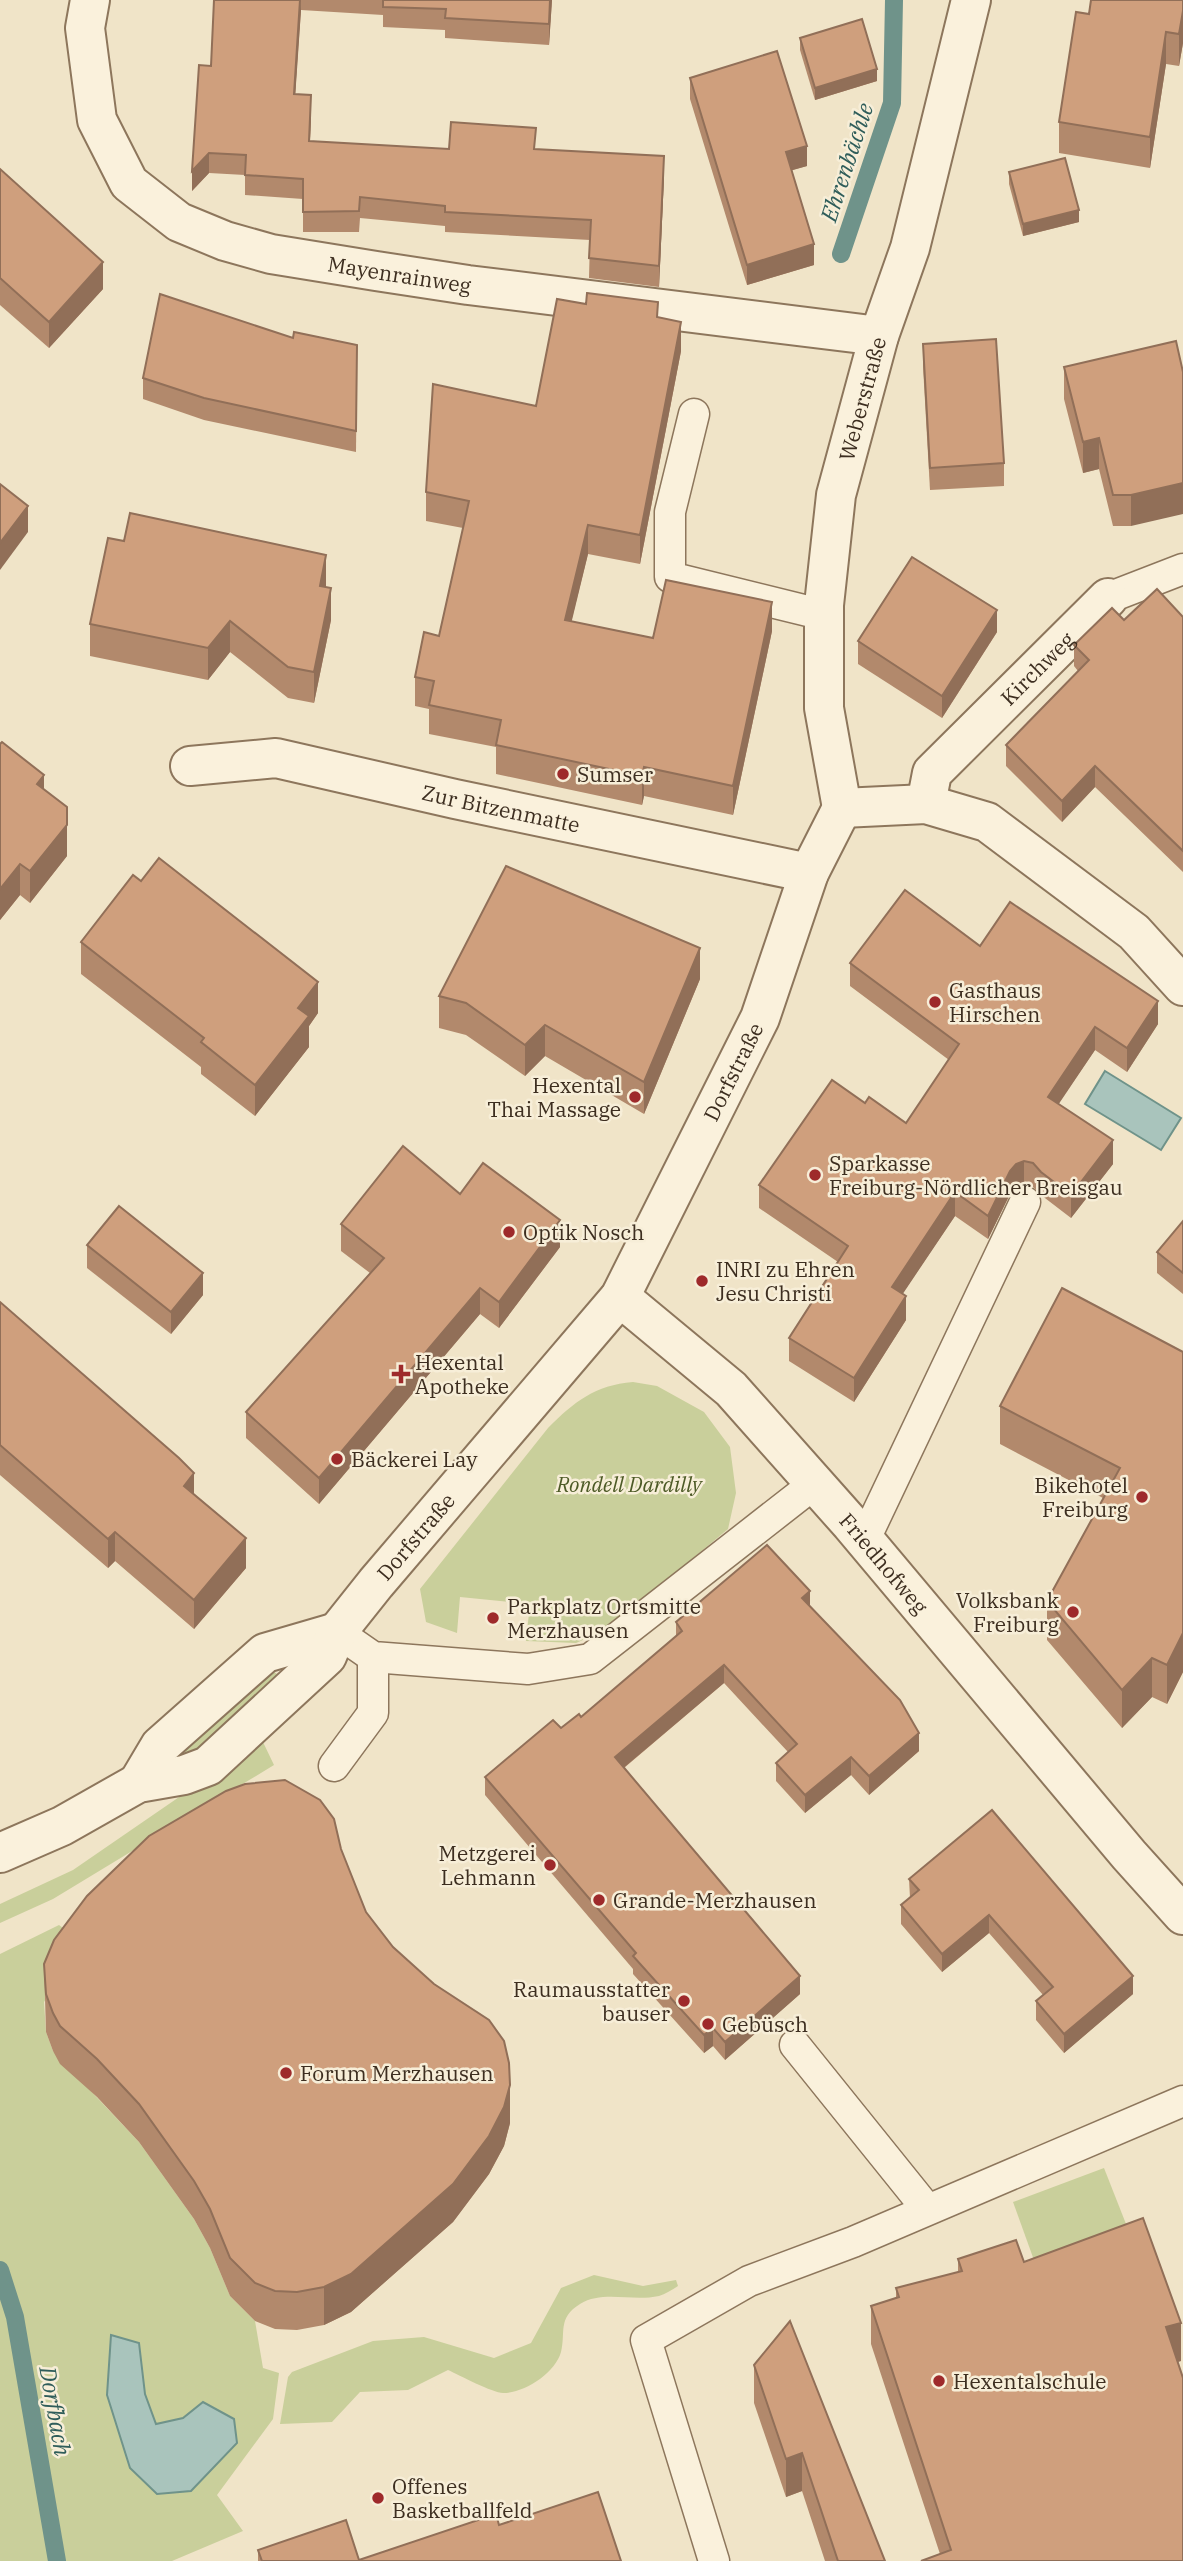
<svg xmlns="http://www.w3.org/2000/svg" width="1183" height="2561" font-family="'IBM Plex Serif',serif">
<style>
.green{fill:#c9cf9b}
.water{fill:#a9c4bc;stroke:#6f938a;stroke-width:2}
.lines{fill:none;stroke-linecap:round;stroke-linejoin:round}
.stream{stroke:#6f938a;stroke-width:18}
.lane-casing{stroke:#8d765c;stroke-width:33}
.street-casing{stroke:#8d765c;stroke-width:42}
.lane{stroke:#faf1dc;stroke-width:30}
.street{stroke:#faf1dc;stroke-width:38}
.wall{fill:#b2896c}
.shaded-wall{fill:#916f58}
.building{fill:#cf9f7d;stroke:#916f58;stroke-width:2}
.poi-dot{fill:#9e2a2b;stroke:#f7eed8;stroke-width:2.5}
.labels{text-anchor:middle;dominant-baseline:central;stroke-width:5;stroke-linejoin:round;paint-order:stroke}
.street-label{font-size:21px;fill:#3d2e20;stroke:#f7eed8}
.poi-label{font-size:21px;fill:#3d2e20;stroke:#f7eed8;text-anchor:start}
.park-label{font-size:21px;font-style:italic;fill:#4d5a26;stroke:#f7eed8}
.water-label{font-size:23px;font-style:italic;fill:#2f5d5a;stroke:#f7eed8}
</style>
<rect width="100%" height="100%" fill="#f0e4c8"/>
<g class="green">
<path d="M633 1382 657 1386 704 1412 730 1447 736 1493 728 1529 608 1629 576 1643 526 1641 530 1604 460 1597 457 1633 426 1622 420 1589 548 1428C574 1402 595 1385 633 1382Z"/>
<path d="M272 1672 276 1673 283 1684 191 1757 172 1762 221 1713Z"/>
<path d="M262 1740 274 1765 53 1899 0 1923V1904L73 1870Z"/>
<path d="M59 1925 82 1942 44 2002 46 2032 53 2051 139 2142 194 2219 210 2248 230 2296 255 2321 263 2368 279 2373 273 2419 217 2495 243 2531 172 2561H0V1954Z"/>
<path d="M1104 2168 1128 2229 1035 2263 1013 2202Z"/>
<path d="M594 2275 643 2286 676 2280 678 2286C672 2290 665 2294 659 2296 632 2302 603 2290 580 2304 557 2318 566 2333 561 2352 555 2373 525 2393 503 2393 493 2393 459 2375 448 2370L408 2390 360 2392 332 2422 280 2424 288 2377 292 2372 373 2341 424 2337 494 2358 531 2343 561 2288Z"/>
</g>
<g class="water">
<path d="M1105 1071 1181 1118 1161 1150 1085 1104Z"/>
<path d="M111 2335 139 2343 145 2394 156 2424 183 2418 203 2402 234 2419 237 2443 191 2491 157 2494 130 2468 107 2395Z"/>
</g>
<g class="lines">
<g class="stream">
<path d="M841 254 892 103 894 0"/>
<path d="M0 2270 15 2317 57 2561"/>
</g>
<g class="lane-casing">
<g id="lane">
<path d="M694 414 670 512V577L824 615"/>
<path d="M1108 598 1183 569"/>
<path d="M864 1541 1025 1202"/>
<path d="M337 1632 373 1657 528 1669 590 1659 814 1484"/>
<path d="M334 1766 373 1713V1657"/>
<path d="M795 2045 927 2209"/>
<path d="M714 2561 646 2340 749 2281 853 2242 1183 2101"/>
</g>
</g>
<g class="street-casing">
<g id="street">
<path id="s1" d="M90 0 85 28 97 120 129 183 179 222 225 241 271 254 376 271 468 285 879 336"/>
<path id="s2" d="M190 766 276 758 455 799 809 873"/>
<path id="s3" d="M926 804 932 773 1108 598"/>
<path id="s4" d="M842 808 824 708V605L836 495 879 336 910 248 971 0"/>
<path d="M842 808 926 804 987 822 1134 932 1183 986"/>
<path id="s5" d="M620 1297 731 1389 851 1524 1129 1855 1183 1915"/>
<path d="M138 1783 160 1746 265 1653 337 1632"/>
<path id="s6" d="M0 1853 62 1826 138 1783 184 1775 208 1766 327 1656 337 1632 376 1583 620 1297 760 1018 809 873 842 808"/>
</g>
</g>
<use href="#lane" class="lane"/>
<use href="#street" class="street"/>
</g>
<g class="wall">
<path d="M214 0H552L549 45 445 38V30L383 27V15L301 10 295 94 311 115 310 142 449 149H535L664 177 659 287 589 278 590 240 445 232V226L360 218 359 232H303V199L245 195V175L209 173 192 191 211 66Z"/>
<path d="M1183 0V43L1179 66 1166 64 1150 168 1059 153V122L1089 14Z"/>
<path d="M800 38 877 81 815 100 800 50Z"/>
<path d="M690 78 807 166 792 170 814 265 747 285 690 99Z"/>
<path d="M0 169 103 289 49 348 0 305Z"/>
<path d="M1009 172 1079 222 1023 236 1009 184Z"/>
<path d="M658 317 681 351 640 564 588 554 571 622 653 638 772 631 733 815 644 796 642 805 496 774V747L429 734V709L415 706V677L439 636 463 528 426 521V492L536 406Z"/>
<path d="M293 338 357 345 356 452 204 420 143 399V378Z"/>
<path d="M1176 341 1131 526H1113L1099 469 1083 473 1064 399V367Z"/>
<path d="M923 344 1004 463V486L930 490 923 366Z"/>
<path d="M326 587 331 620 314 703 288 698 230 652 208 680 90 656V624Z"/>
<path d="M1183 617V872L1095 787 1062 822 1006 766V745L1078 671 1074 666V645L1124 620Z"/>
<path d="M997 632 942 718 858 664V641Z"/>
<path d="M0 744 44 790 67 856 30 903 20 895 0 920Z"/>
<path d="M81 942 318 1013 309 1026V1047L255 1116 201 1074V1067L81 974Z"/>
<path d="M980 946 1158 1024 1127 1072 1095 1050 1058 1104 1113 1164 1071 1218 1041 1195 1033 1187 1024 1185 1016 1187 1010 1194 988 1239 955 1216 902 1294 906 1320 854 1402 789 1361V1338L838 1262 759 1208V1185L865 1103 906 1123 949 1060 850 986V963Z"/>
<path d="M700 979 644 1114 545 1056 525 1076 466 1035 439 1028V996Z"/>
<path d="M460 1194 560 1247 499 1328 480 1314 319 1504 246 1438V1412L370 1273 341 1251V1224Z"/>
<path d="M1183 1221V1294L1157 1273V1252Z"/>
<path d="M87 1245 203 1295 171 1334 87 1268Z"/>
<path d="M0 1302 194 1494 246 1568 194 1629 115 1561 108 1568 0 1475Z"/>
<path d="M1183 1352V1672L1167 1704 1152 1697 1122 1728 1047 1640V1601L1103 1498 1000 1444V1406Z"/>
<path d="M810 1607 919 1751 869 1795 851 1775 805 1813 776 1781V1763L788 1752 724 1683 624 1768 800 1994 725 2060 713 2046 704 2053 633 1974V1969L485 1795V1777L561 1728 581 1717 676 1636V1622Z"/>
<path d="M992 1810 1133 1994 1064 2053 1036 2020V2001L1043 1995 989 1933 942 1972 901 1924V1905L910 1898 909 1879Z"/>
<path d="M341 1849 366 1912 510 2123 504 2146 489 2174 453 2222 351 2312 324 2325 297 2330 275 2329 255 2321 230 2296 210 2248 194 2219 139 2142 97 2097 60 2064 53 2051 46 2032 44 1964Z"/>
<path d="M958 2259 1024 2262 1181 2361 1177 2362 1183 2561 940 2554 871 2344V2306L896 2298V2288L958 2272Z"/>
<path d="M754 2365 885 2561H825L802 2491 786 2497 754 2403Z"/>
<path d="M499 2525 621 2561H258V2550L359 2560Z"/>
</g>
<g class="shaded-wall">
<path d="M300 0 301 10 294 114V94Z"/>
<path d="M550 0H552L549 45V24Z"/>
<path d="M1183 11V43L1179 66V34Z"/>
<path d="M1166 32V64L1150 168V137Z"/>
<path d="M877 69V81L815 100V88Z"/>
<path d="M311 95V115L309 162V141Z"/>
<path d="M807 146V166L786 172V152Z"/>
<path d="M209 153V173L192 191V171Z"/>
<path d="M664 156V177L659 287V266Z"/>
<path d="M1079 210V222L1023 236V224Z"/>
<path d="M814 244V265L747 285V265Z"/>
<path d="M103 262V289L49 348V322Z"/>
<path d="M681 322V351L640 564V535Z"/>
<path d="M1099 438V469L1083 473V442Z"/>
<path d="M1183 483V514L1131 526V495Z"/>
<path d="M28 506V532L0 570V543Z"/>
<path d="M588 525V554L565 649V620Z"/>
<path d="M326 555V586L320 617V586Z"/>
<path d="M331 588V620L314 703V672Z"/>
<path d="M772 602V631L733 815V786Z"/>
<path d="M997 610V632L942 718V696Z"/>
<path d="M230 621V652L208 680V648Z"/>
<path d="M1095 766V787L1062 822V801Z"/>
<path d="M644 767V796L642 805V776Z"/>
<path d="M44 775V806L37 784Z"/>
<path d="M67 825V856L30 903V871Z"/>
<path d="M20 864V895L0 920V889Z"/>
<path d="M700 948V979L644 1114V1082Z"/>
<path d="M318 982V1013L309 1026V1047L255 1116V1085L298 1008Z"/>
<path d="M1158 1001V1024L1127 1072V1048Z"/>
<path d="M545 1025V1056L525 1076V1045Z"/>
<path d="M1095 1027V1050L1048 1120V1097Z"/>
<path d="M1113 1140V1164L1071 1218V1195Z"/>
<path d="M1024 1161V1185L1016 1187 1010 1194 988 1239V1216L1010 1171 1016 1164Z"/>
<path d="M955 1192V1216L892 1310V1287Z"/>
<path d="M560 1220V1247L499 1328V1302Z"/>
<path d="M203 1273V1295L171 1334V1312Z"/>
<path d="M480 1288V1314L319 1504V1478Z"/>
<path d="M906 1296V1320L854 1402V1378Z"/>
<path d="M194 1473V1502L184 1486Z"/>
<path d="M115 1532V1561L108 1568V1539Z"/>
<path d="M246 1538V1568L194 1629V1600Z"/>
<path d="M810 1591V1610L802 1598Z"/>
<path d="M1183 1633V1672L1167 1704V1665Z"/>
<path d="M1152 1658V1697L1122 1728V1690Z"/>
<path d="M724 1665V1683L615 1775V1757Z"/>
<path d="M919 1733V1751L869 1795V1776Z"/>
<path d="M851 1757V1775L805 1813V1795Z"/>
<path d="M989 1915V1933L942 1972V1954Z"/>
<path d="M800 1976V1994L725 2060V2042Z"/>
<path d="M1133 1976V1994L1064 2053V2034Z"/>
<path d="M713 2028V2046L704 2053V2035Z"/>
<path d="M510 2085V2123L504 2146 489 2174 453 2222 351 2312 324 2325V2287Z"/>
<path d="M1181 2323V2361L1166 2365V2327Z"/>
<path d="M802 2453V2491L786 2497V2459Z"/>
</g>
<g class="building">
<path d="M214 0H300L294 94 311 95 309 141 449 149 451 122 536 128 534 149 664 156 659 266 589 258 591 220 445 212V206L360 197 359 211 303 212V179L245 175 246 155 209 153 192 171 199 65 211 66Z"/>
<path d="M383 0H550L549 24 445 18 446 9 383 7Z"/>
<path d="M1091 0H1183V11L1179 34 1166 32 1150 137 1059 122 1076 12 1089 14Z"/>
<path d="M862 19 877 69 815 88 800 38Z"/>
<path d="M777 51 807 146 786 152 814 244 747 265 690 78Z"/>
<path d="M1065 158 1079 210 1023 224 1009 172Z"/>
<path d="M0 169 103 262 49 322 0 278Z"/>
<path d="M587 293 658 302 657 317 681 322 640 535 588 525 565 620 653 638 666 580 772 602 733 786 644 767 642 776 496 745 501 720 429 705 434 681 415 677 424 632 439 636 469 501 426 492 433 384 536 406 557 299 586 304Z"/>
<path d="M160 294 293 338 294 332 357 345 356 431 204 398 143 378Z"/>
<path d="M996 339 1004 463 930 468 923 344Z"/>
<path d="M1176 341 1183 372V483L1131 495H1113L1099 438 1083 442 1064 367Z"/>
<path d="M0 484 28 506 0 543Z"/>
<path d="M130 513 326 555 320 586 331 588 314 672 288 667 230 621 208 648 90 624 108 538 124 541Z"/>
<path d="M912 557 997 610 942 696 858 641Z"/>
<path d="M1157 589 1183 617V851L1095 766 1062 801 1006 745 1089 660 1074 645 1112 608 1124 620Z"/>
<path d="M2 742 44 775 37 784 67 807V825L30 871 20 864 0 889V744Z"/>
<path d="M159 858 318 982 298 1008 309 1016 255 1085 201 1042 204 1038 81 942 133 875 141 881Z"/>
<path d="M506 866 700 948 644 1082 545 1025 525 1045 466 1003 439 996Z"/>
<path d="M905 890 980 946 1010 902 1158 1001 1127 1048 1095 1027 1048 1097 1113 1140 1071 1195 1041 1172 1033 1163 1024 1161 1016 1164 1010 1171 988 1216 955 1192 892 1287 906 1296 854 1378 789 1338 848 1246 759 1185 832 1080 865 1103 869 1097 906 1123 959 1044 850 963Z"/>
<path d="M403 1146 460 1194 483 1163 560 1220 499 1302 480 1288 319 1478 246 1412 384 1258 341 1224Z"/>
<path d="M119 1206 203 1273 171 1312 87 1245Z"/>
<path d="M1183 1221V1273L1157 1252Z"/>
<path d="M1062 1288 1183 1352V1633L1167 1665 1152 1658 1122 1690 1047 1601 1120 1468 1000 1406Z"/>
<path d="M0 1302 179 1458 194 1473 184 1486 246 1538 194 1600 115 1532 108 1539 0 1445Z"/>
<path d="M767 1545 810 1591 802 1598 900 1700 919 1733 869 1776 851 1757 805 1795 776 1763 797 1744 724 1665 615 1757 800 1976 725 2042 713 2028 704 2035 633 1956 636 1953 485 1777 553 1720 561 1728 579 1714 581 1717 682 1631 676 1622Z"/>
<path d="M285 1780 320 1800 334 1819 341 1849 366 1912 393 1947 434 1984 489 2020 504 2041 509 2063 510 2085 504 2107 489 2136 453 2184 351 2274 324 2287 297 2292 275 2291 255 2283 230 2258 210 2209 194 2181 139 2104 97 2059 60 2026 53 2013 46 1994 44 1964 54 1940 87 1896 149 1836 226 1791 245 1784Z"/>
<path d="M992 1810 1133 1976 1064 2034 1036 2001 1053 1987 989 1915 942 1954 901 1905 919 1890 909 1879Z"/>
<path d="M1143 2218 1181 2323 1166 2327 1183 2378V2561H921L951 2550 871 2306 899 2297 896 2288 962 2271 958 2259 1016 2240 1024 2262Z"/>
<path d="M790 2321 885 2561H838L802 2453 786 2459 754 2365Z"/>
<path d="M598 2492 621 2561H262L258 2550 346 2520 359 2560 496 2514 499 2525Z"/>
</g>
<g class="poi-dot">
<circle cx="563" cy="774" r="7"/>
<circle cx="935" cy="1002" r="7"/>
<circle cx="635" cy="1097" r="7"/>
<circle cx="815" cy="1175" r="7"/>
<circle cx="509" cy="1232" r="7"/>
<circle cx="702" cy="1281" r="7"/>
<path d="M397.5 1363.5h7v7h7v7h-7v7h-7v-7h-7v-7h7z"/>
<circle cx="337" cy="1459" r="7"/>
<circle cx="1142" cy="1497" r="7"/>
<circle cx="1073" cy="1612" r="7"/>
<circle cx="493" cy="1618" r="7"/>
<circle cx="550" cy="1865" r="7"/>
<circle cx="599" cy="1900" r="7"/>
<circle cx="684" cy="2001" r="7"/>
<circle cx="708" cy="2024" r="7"/>
<circle cx="286" cy="2073" r="7"/>
<circle cx="939" cy="2381" r="7"/>
<circle cx="378" cy="2498" r="7"/>
</g>
<g class="labels">
<g class="street-label">
<text stroke="none"><textPath href="#s1" startOffset="483">Mayenrainweg</textPath></text>
<text stroke="none"><textPath href="#s4" startOffset="415">Weberstraße</textPath></text>
<text stroke="none"><textPath href="#s3" startOffset="180">Kirchweg</textPath></text>
<text stroke="none"><textPath href="#s2" startOffset="317">Zur Bitzenmatte</textPath></text>
<text stroke="none"><textPath href="#s6" startOffset="1106">Dorfstraße</textPath></text>
<text stroke="none"><textPath href="#s6" startOffset="539">Dorfstraße</textPath></text>
<text stroke="none"><textPath href="#s5" startOffset="376">Friedhofweg</textPath></text>
</g>
<g class="poi-label">
<text x="577" y="774">Sumser</text>
<text x="949" y="990">Gasthaus<tspan x="949" dy="24">Hirschen</tspan></text>
<text x="621" y="1085" text-anchor="end">Hexental<tspan x="621" dy="24">Thai Massage</tspan></text>
<text x="829" y="1163">Sparkasse<tspan x="829" dy="24">Freiburg-Nördlicher Breisgau</tspan></text>
<text x="523" y="1232">Optik Nosch</text>
<text x="716" y="1269">INRI zu Ehren<tspan x="716" dy="24">Jesu Christi</tspan></text>
<text x="415" y="1362">Hexental<tspan x="415" dy="24">Apotheke</tspan></text>
<text x="351" y="1459">Bäckerei Lay</text>
<text x="1128" y="1485" text-anchor="end">Bikehotel<tspan x="1128" dy="24">Freiburg</tspan></text>
<text x="1059" y="1600" text-anchor="end">Volksbank<tspan x="1059" dy="24">Freiburg</tspan></text>
<text x="507" y="1606">Parkplatz Ortsmitte<tspan x="507" dy="24">Merzhausen</tspan></text>
<text x="536" y="1853" text-anchor="end">Metzgerei<tspan x="536" dy="24">Lehmann</tspan></text>
<text x="613" y="1900">Grande-Merzhausen</text>
<text x="670" y="1989" text-anchor="end">Raumausstatter<tspan x="670" dy="24">bauser</tspan></text>
<text x="722" y="2024">Gebüsch</text>
<text x="300" y="2073">Forum Merzhausen</text>
<text x="953" y="2381">Hexentalschule</text>
<text x="392" y="2486">Offenes<tspan x="392" dy="24">Basketballfeld</tspan></text>
</g>
<g class="park-label">
<text x="629" y="1484">Rondell Dardilly</text>
</g>
<g class="water-label">
<text transform="translate(846 162) rotate(-72)">Ehrenbächle</text>
<text transform="translate(56 2411) rotate(80)">Dorfbach</text>
</g>
</g>
</svg>
